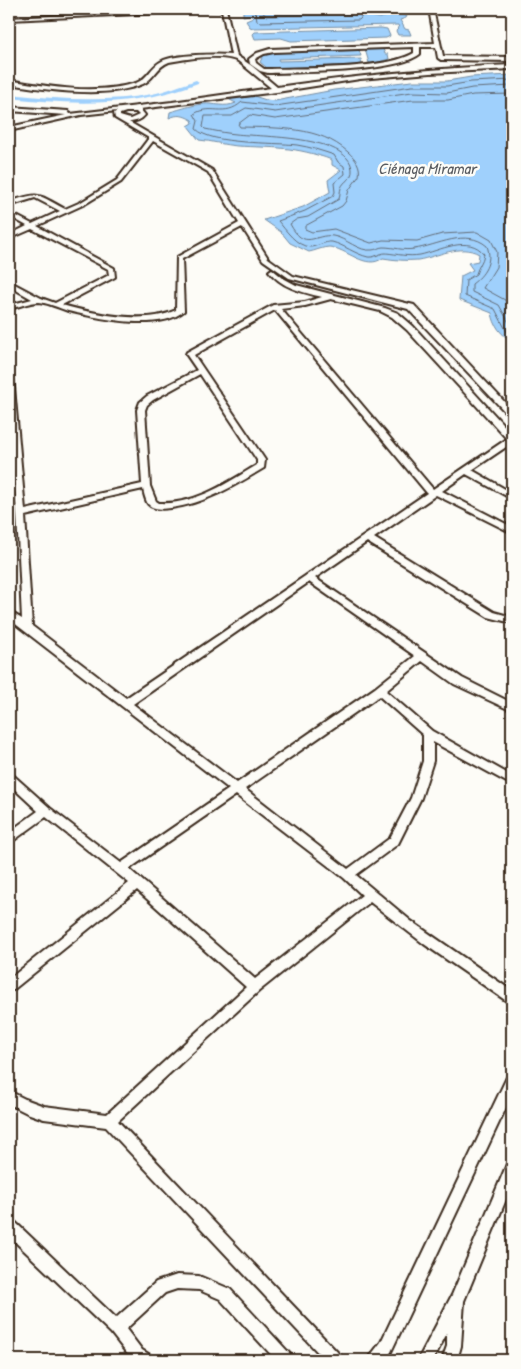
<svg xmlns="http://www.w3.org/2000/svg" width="521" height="1369" font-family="'Patrick Hand',sans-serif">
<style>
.water{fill:#9fd0fc;stroke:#778ea3}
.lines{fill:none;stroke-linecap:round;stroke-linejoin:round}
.shore{stroke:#636c77;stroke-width:1}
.canal{fill:#9fd0fc;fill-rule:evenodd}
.street-casing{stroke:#3b2a1e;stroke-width:4}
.street{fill:#fdfcf7;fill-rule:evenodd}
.labels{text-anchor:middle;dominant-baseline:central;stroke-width:5;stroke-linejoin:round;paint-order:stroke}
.far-water-label{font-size:16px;font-style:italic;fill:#595c61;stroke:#fdfcf7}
</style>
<rect width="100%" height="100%" fill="#fdfcf7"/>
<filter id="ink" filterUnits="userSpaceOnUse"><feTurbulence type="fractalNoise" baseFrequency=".02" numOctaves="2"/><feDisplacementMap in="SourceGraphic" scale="10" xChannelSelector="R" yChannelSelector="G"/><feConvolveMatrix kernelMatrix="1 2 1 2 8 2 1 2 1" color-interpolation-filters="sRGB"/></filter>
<g filter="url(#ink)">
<g class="water">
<path d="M243 9H374L364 11 366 15 379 18 398 14 407 16 406 18 400 20 405 29 409 30 411 35H398L396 31 399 28 398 25 253 28 250 27 246 21 253 18 250 15 243 16Z"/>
<path d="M381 28 387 29 390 36 386 38 291 41 281 38 255 39 253 34 255 32Z"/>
<path d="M365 49H383L385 54H388L389 59 372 64 369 63Z"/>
<path d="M359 50 361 56 278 59 279 61 361 59 362 65 267 68 260 62 263 56 275 52Z"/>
<path d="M512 75V340C501 336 494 325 492 313L459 300 461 276 473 270 468 263 478 261 479 254C460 243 437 257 418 260 406 261 395 260 383 258 366 271 346 248 329 247 323 247 315 251 309 252L290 243 281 232 264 220 303 207 330 192 328 180 341 170 332 165V160C295 146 274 148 237 146 224 145 212 141 199 140L188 126 193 123 192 120C183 115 178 114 169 118L170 112C181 109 192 105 203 104 215 103 224 108 236 103L228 99 254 96 266 100 275 101 334 90 412 81H447L471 77Z"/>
</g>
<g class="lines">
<g class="shore">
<path d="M247 9 256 13 257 21 260 22 359 20 361 18V9"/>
<path d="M260 9 266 16 351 14 354 9"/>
<path d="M512 80 471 82 447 86H412L275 106 242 102C224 118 211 103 194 114L198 121 196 129C212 145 273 142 297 145 310 147 322 151 334 155L338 162 344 166 345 174 334 183 335 192 333 196 305 211 278 221C286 230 296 246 310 247 317 247 325 241 332 242 344 245 355 254 368 257 375 258 379 253 386 253 397 254 408 257 420 255 439 251 469 234 484 254 483 262 478 266 476 274L466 280 465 296 495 309 507 332 512 334"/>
<path d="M512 86 472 88 447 93 412 92 275 112 246 108 232 116H205L203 127 205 129C215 131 225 133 236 134 260 137 348 135 352 169 353 179 344 180 341 188 340 191 340 195 339 199L308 217 297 219 290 224C305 252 315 233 333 236 346 238 359 252 372 250 376 250 379 247 383 247 394 247 403 251 414 249 437 246 466 228 487 246 493 262 484 275 472 284V292L499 305 512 328"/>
<path d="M512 94 473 95 448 100H413L275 119 250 115 238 124 240 127C278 128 319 126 348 152 356 159 361 166 359 176L349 190 346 201 342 206 305 226V229L312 232 334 229 371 243 383 240 417 241 442 234 477 232 491 240 497 252 496 267 483 288 505 300 512 315"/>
</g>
<path class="canal" d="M196 80 199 82 198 83C137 107 73 105 9 98V94C56 99 105 103 152 94 167 91 181 85 196 80Z"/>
<g class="street-casing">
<g id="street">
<path d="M195 9H226L237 56 252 66 277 87C355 76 433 68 512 65V69L430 73 360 79 277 92 140 109 145 115C141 120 135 122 129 122L212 170 268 258 293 276 414 305 512 410V416H509L408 309 289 278 263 260 242 227 182 259 184 311C159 332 97 318 68 311 59 308 48 303 39 302 30 302 18 307 9 309V305L32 299 9 286V281L41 298 55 303 109 275 108 269 32 229 9 239V235L27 226 9 216V212L32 224 60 211 35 198 9 206V202C40 191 37 194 65 209L81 202 117 180 149 138 115 118 114 113 117 111 81 115 9 131V127L66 115 9 111V107L68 111 70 114 172 102 271 88 238 61C223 53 185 59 169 62 157 66 154 79 143 84 107 99 46 90 9 84V80C49 87 96 95 136 83 148 79 151 66 162 61 176 54 215 54 231 55L222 10 9 20V18ZM126 112H136L139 115 130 119 120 116V114ZM153 141 208 172 239 223 177 257 176 310C145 325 95 314 62 305L115 277 114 268 37 226 85 204 121 182Z"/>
<path d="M429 9H433L443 56 512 57V61L441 60 438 58 436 47H420V54C397 73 300 72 268 73L260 71 250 64 249 59 257 53 270 49 435 43ZM414 47V53C386 70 303 68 268 69H264L256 63 255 59 264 54 274 52Z"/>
<path d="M272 269 283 278 296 285 385 308 398 313 413 326 512 434V443L472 470 512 493V499L466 474 442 491 512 527V533L436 495 374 538 494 612 512 617V623L488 617 367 542 315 578 462 678 512 703V711L454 684 422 661 386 691 432 731 512 776V785L433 742V761L421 798 398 844 356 875 411 921 512 991V1003L508 1002 424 944 370 902 259 991 118 1121 340 1355 342 1360H325L106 1127 44 1119 27 1113 9 1104V1091L25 1099 44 1106 107 1114 246 987 137 890 13 990 9 991V979L129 883 46 817 13 841 9 842V832L38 811 9 784V774L13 775 50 808 121 863 229 789 9 619V611L22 619 17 514 9 419V374L13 376 25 510 142 484 137 410 140 402 147 396 197 370 186 354 187 352 273 305 305 302 322 297C302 292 282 288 269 271ZM331 299 380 311 392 317 407 330 507 439 433 489 281 309 305 306ZM275 310 427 493 126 698 32 626 25 516 143 489C144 494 146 501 148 504 153 510 164 509 171 508 206 503 234 486 264 468L265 460 194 355ZM200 374 257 460V465C227 483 195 505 159 503L156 501 150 486 145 410 147 405 153 400ZM309 582 415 656 375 688 237 783 133 704ZM379 696 423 735V761L411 798 390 838 348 869 245 789ZM236 795 344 878 362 895 255 979 129 869Z"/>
<path d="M512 1075V1095L391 1352 385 1360H369L371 1355 381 1342 507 1077Z"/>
<path d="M512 1162V1185L464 1301 461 1346 457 1360H442L447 1346V1333L433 1360H418L452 1295 507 1164Z"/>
<path d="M9 1219 14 1221 116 1318 156 1282 177 1275 199 1276 230 1289 291 1355 293 1360H276L220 1299 199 1290 177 1289 165 1293 126 1329 142 1350 150 1355 153 1360H132L111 1333 9 1236Z"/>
</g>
</g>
<use href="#street" class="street"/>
</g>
</g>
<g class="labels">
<g class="far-water-label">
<text x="427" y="168">Ciénaga Miramar</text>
</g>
</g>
<rect width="521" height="1369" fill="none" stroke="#fdfcf7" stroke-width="30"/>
<rect x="15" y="15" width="491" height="1339" fill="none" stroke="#3b2a1e" stroke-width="2" filter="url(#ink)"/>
</svg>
